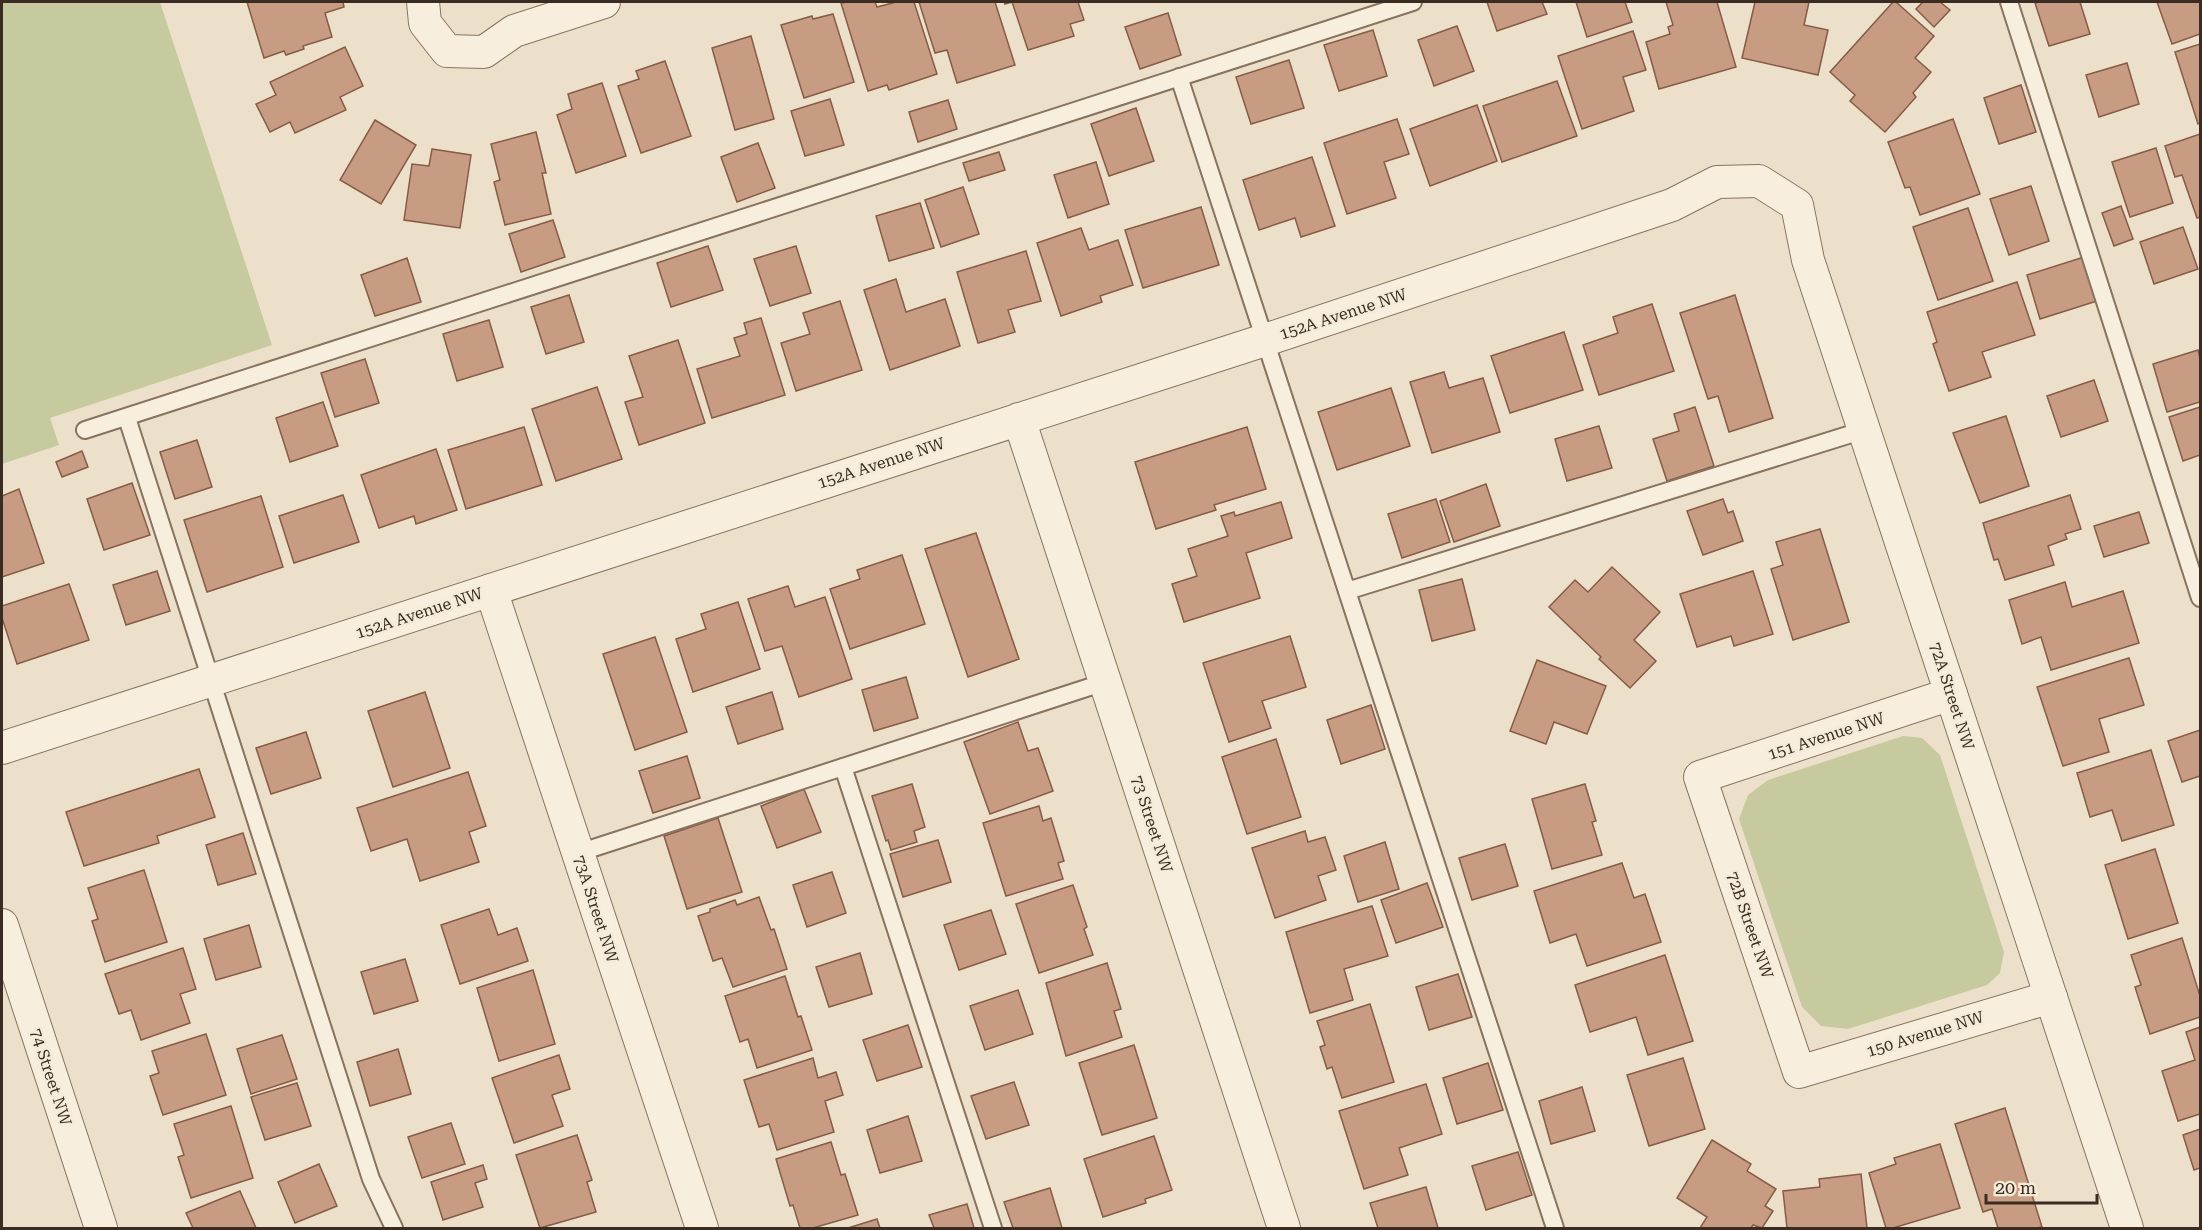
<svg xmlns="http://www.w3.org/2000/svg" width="2202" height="1230" font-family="'Roboto Serif',serif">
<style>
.green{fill:#c7ca9e}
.building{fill:#c89c82;stroke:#865c46;stroke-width:1.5}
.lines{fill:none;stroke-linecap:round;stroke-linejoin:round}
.service-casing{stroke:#88735f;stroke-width:20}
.minor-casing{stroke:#88735f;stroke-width:34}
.service{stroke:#f7eedd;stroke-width:16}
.minor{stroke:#f7eedd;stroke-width:32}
.labels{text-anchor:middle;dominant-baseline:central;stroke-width:5;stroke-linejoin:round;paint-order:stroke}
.street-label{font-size:16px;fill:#3a2c22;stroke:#f4ebd9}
</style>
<rect width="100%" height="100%" fill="#ece0ca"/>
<g class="green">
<path d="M2 2H160L272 345 50 418 59 445 2 464Z"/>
<path d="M1903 736 1922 738 1940 755 2004 952 2000 973 1987 985 1848 1029 1821 1026 1802 1007 1739 819 1748 795 1768 780Z"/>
</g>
<g class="building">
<path d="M247 2H343L344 7 325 13 332 37 303 46 304 49 286 55 284 51 264 58Z"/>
<path d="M847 2H875L877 7 896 2H914L937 74 889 90 887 85 868 91 841 3Z"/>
<path d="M919 2H995L1015 65 957 83 947 50 935 53Z"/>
<path d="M1004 2H1078L1084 20 1070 24 1074 36 1028 50 1012 2 1005 4Z"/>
<path d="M1487 2H1542L1547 14 1497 31Z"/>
<path d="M1576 2H1625L1632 22 1587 37Z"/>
<path d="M1666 2H1717L1736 67 1659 89 1646 42 1670 34 1668 27 1673 25Z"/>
<path d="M1755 2H1809L1804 25 1828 30 1818 75 1742 58Z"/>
<path d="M1893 2H1896L1934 36 1915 58 1931 72 1913 93 1916 97 1885 132 1850 101 1855 95 1830 72Z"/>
<path d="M1923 2H1940L1950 10 1934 27 1916 9Z"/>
<path d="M2039 2H2080L2090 34 2049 46 2035 3Z"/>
<path d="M2157 2H2200V34L2172 44Z"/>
<path d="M1168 13 1181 55 1140 69 1125 27Z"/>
<path d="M833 14 854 82 804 98 781 25 812 16 813 19Z"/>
<path d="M1457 26 1474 71 1434 86 1418 40Z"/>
<path d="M1373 30 1387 76 1339 91 1324 45Z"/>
<path d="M1633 31 1646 70 1623 77 1634 111 1582 129 1558 56Z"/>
<path d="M751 36 774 119 735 130 712 48Z"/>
<path d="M2200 44V123L2198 124 2175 52Z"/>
<path d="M345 47 363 86 340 97 346 110 295 133 290 122 270 132 256 104 276 95 270 82Z"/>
<path d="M1289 60 1304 108 1251 124 1236 77Z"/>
<path d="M665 61 691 136 641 153 618 86 639 79 636 71Z"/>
<path d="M2127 63 2139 104 2099 117 2086 75Z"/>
<path d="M1557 81 1577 136 1502 162 1483 106Z"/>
<path d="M602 83 626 156 576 173 557 115 572 109 568 94Z"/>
<path d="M2021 85 2036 132 1999 144 1984 98Z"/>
<path d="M830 99 844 145 805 156 791 111Z"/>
<path d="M948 100 957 129 918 142 909 112Z"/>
<path d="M1477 105 1497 161 1430 186 1410 129Z"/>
<path d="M1136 108 1154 161 1109 176 1091 124Z"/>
<path d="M1397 119 1409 154 1384 162 1396 198 1347 214 1324 143Z"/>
<path d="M1953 119 1980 194 1920 215 1910 187 1905 188 1888 142Z"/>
<path d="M375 120 416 145 381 204 340 180Z"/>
<path d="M536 132 546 173H542L551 214 505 225 494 182 500 180 491 144Z"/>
<path d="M2200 134V217L2197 218 2182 175 2175 177 2165 146Z"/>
<path d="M758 143 775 188 737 202 721 157Z"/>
<path d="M2156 148 2173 203 2130 217 2112 162Z"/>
<path d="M432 149 471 155 460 228 404 220 412 164 429 166Z"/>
<path d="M999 152 1005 170 969 181 963 163Z"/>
<path d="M1312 157 1335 226 1301 237 1295 218 1259 230 1243 180Z"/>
<path d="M1096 162 1109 204 1068 218 1054 175Z"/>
<path d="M2031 186 2049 241 2009 255 1990 199Z"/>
<path d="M963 187 979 234 941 247 925 200Z"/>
<path d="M920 203 934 248 889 261 876 216Z"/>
<path d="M2121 206 2133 239 2114 246 2102 213Z"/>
<path d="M1201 207 1219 265 1143 288 1125 230Z"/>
<path d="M1968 208 1993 281 1938 300 1913 227Z"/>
<path d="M553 220 565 257 521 272 509 234Z"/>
<path d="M2183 227 2198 269 2154 284 2140 242Z"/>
<path d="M1081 228 1089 250 1118 240 1133 285 1100 296 1102 302 1061 316 1037 243Z"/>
<path d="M708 246 723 290 671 307 657 263Z"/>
<path d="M796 246 811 293 770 306 754 259Z"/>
<path d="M1026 251 1041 301 1008 310 1015 332 978 343 957 272Z"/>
<path d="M2084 257 2097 301 2040 319 2027 275Z"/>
<path d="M407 258 421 302 375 316 361 275Z"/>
<path d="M896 279 906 312 945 299 960 346 890 370 864 290Z"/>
<path d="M2017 282 2035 335 1982 352 1991 377 1949 391 1933 344 1937 342 1927 312Z"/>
<path d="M569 295 584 342 546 354 531 307Z"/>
<path d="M1735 295 1773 418 1729 432 1718 396 1708 399 1680 313Z"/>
<path d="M840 301 862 370 796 391 781 343 810 334 803 313Z"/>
<path d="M1652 304 1674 371 1599 395 1583 345 1618 333 1613 317Z"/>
<path d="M761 318 785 395 712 418 697 369 740 356 734 338 747 334 744 323Z"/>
<path d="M489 320 503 367 457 381 443 334Z"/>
<path d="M1564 332 1583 390 1510 413 1491 356Z"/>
<path d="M678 340 705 423 639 445 625 402 643 397 629 356Z"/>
<path d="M2198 350 2200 358V402L2167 412 2153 364Z"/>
<path d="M365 359 379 403 335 417 321 373Z"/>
<path d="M1444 372 1449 388 1483 378 1500 432 1432 453 1410 382Z"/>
<path d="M2094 380 2108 421 2061 437 2047 396Z"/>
<path d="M597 387 622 459 556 481 532 409Z"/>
<path d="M1391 388 1410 446 1337 470 1318 412Z"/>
<path d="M323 402 338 446 290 462 276 418Z"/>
<path d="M1695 407 1714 466 1667 481 1653 439 1679 431 1674 414Z"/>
<path d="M2200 407V455L2183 461 2169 417Z"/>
<path d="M2006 416 2029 486 1980 503 1953 433Z"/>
<path d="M1599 426 1612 468 1567 481 1555 439Z"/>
<path d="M524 427 542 485 466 509 448 450Z"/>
<path d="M1247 427 1266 489 1214 505 1216 510 1156 529 1135 462Z"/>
<path d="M197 440 212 487 175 499 160 452Z"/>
<path d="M436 449 457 510 416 524 414 516 379 528 361 475Z"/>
<path d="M82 451 88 467 62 477 56 462Z"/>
<path d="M132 483 150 535 104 550 87 499Z"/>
<path d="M1486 484 1500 526 1454 542 1440 501Z"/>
<path d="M19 489 44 563 2 577V496Z"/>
<path d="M343 495 359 542 294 563 279 516Z"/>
<path d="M2070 495 2081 529 2065 534 2067 539 2048 546 2054 565 2005 580 1998 559 1994 560 1983 523Z"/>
<path d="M261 496 283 567 207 592 184 520Z"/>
<path d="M1436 499 1450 542 1402 558 1388 514Z"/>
<path d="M1723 499 1728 513 1733 511 1743 541 1703 555 1687 511Z"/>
<path d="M1281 502 1292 538 1246 553 1260 598 1184 622 1172 584 1197 576 1188 549 1228 536 1221 516 1234 512 1235 516Z"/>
<path d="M2139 512 2149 543 2104 557 2094 526Z"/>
<path d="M1820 529 1849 622 1793 640 1771 569 1783 565 1776 542Z"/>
<path d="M976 533 1019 659 968 677 925 549Z"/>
<path d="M902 555 925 624 850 649 830 589 860 579 857 570Z"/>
<path d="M1612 567 1660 612 1634 640 1656 661 1630 688 1599 659 1601 657 1549 607 1575 580 1588 592Z"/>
<path d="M157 571 170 611 126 625 113 585Z"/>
<path d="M1753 571 1773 634 1734 646 1731 636 1697 647 1680 594Z"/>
<path d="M1462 579 1475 630 1432 641 1419 590Z"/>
<path d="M2065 582 2072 607 2123 591 2139 643 2051 670 2041 637 2022 644 2009 600Z"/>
<path d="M69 584 89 640 17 664 2 618V606Z"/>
<path d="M788 586 795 607 825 597 852 679 799 697 782 646 765 651 748 599Z"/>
<path d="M738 602 760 669 693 692 676 639 706 629 701 614Z"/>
<path d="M1290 636 1306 687 1262 701 1271 728 1229 742 1203 663Z"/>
<path d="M655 637 687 732 635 750 603 654Z"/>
<path d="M2129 658 2144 705 2099 719 2109 752 2063 766 2037 687Z"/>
<path d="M1537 660 1606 686 1587 734 1554 722 1546 744 1510 731Z"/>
<path d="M906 677 918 718 874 731 862 690Z"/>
<path d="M425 692 450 768 393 787 368 711Z"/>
<path d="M772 692 783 729 738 744 726 707Z"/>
<path d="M1371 705 1385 749 1341 764 1327 720Z"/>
<path d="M1018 722 1028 751 1038 748 1053 791 990 814 964 742Z"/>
<path d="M2200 730V776L2182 782 2168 741Z"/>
<path d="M306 732 321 778 271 794 256 748Z"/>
<path d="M1276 739 1301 817 1247 834 1222 757Z"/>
<path d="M2151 750 2174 825 2122 841 2112 810 2090 817 2077 773Z"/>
<path d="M687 756 700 798 653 813 639 771Z"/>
<path d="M199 769 215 817 157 836 159 843 84 866 66 812Z"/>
<path d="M468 772 486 826 469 832 479 862 420 881 407 839 371 851 357 808Z"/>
<path d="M912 784 925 827 914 831 917 842 891 850 888 840 886 841 872 796Z"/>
<path d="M1585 784 1596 821 1592 822 1602 855 1552 869 1532 799Z"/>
<path d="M804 789 821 832 777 848 761 806Z"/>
<path d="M1039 806 1043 821 1051 818 1064 861 1058 863 1063 879 1006 896 983 823Z"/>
<path d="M718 818 742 892 687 909 664 836Z"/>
<path d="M1305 831 1308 842 1325 837 1336 870 1318 876 1326 900 1275 918 1252 848Z"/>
<path d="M243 833 256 874 218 885 206 845Z"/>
<path d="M938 840 951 882 903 897 890 854Z"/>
<path d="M1385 842 1399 889 1358 902 1344 856Z"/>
<path d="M1505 844 1518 886 1472 900 1459 858Z"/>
<path d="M2155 849 2178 923 2128 939 2105 865Z"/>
<path d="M1622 863 1634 898 1645 894 1661 942 1587 966 1576 934 1550 943 1534 891Z"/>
<path d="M144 870 167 942 105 962 92 921 98 919 88 888Z"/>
<path d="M832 872 846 913 807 927 793 885Z"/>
<path d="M1427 883 1443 927 1396 943 1381 900Z"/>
<path d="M1073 885 1087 927 1084 929 1093 955 1039 973 1016 904Z"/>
<path d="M759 897 771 930 774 929 787 969 733 987 722 958 713 961 698 916 710 912V909L735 900 737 905Z"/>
<path d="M1372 906 1388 956 1344 969 1353 1000 1310 1013 1286 932Z"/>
<path d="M489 909 498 935 517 928 528 961 460 984 441 925Z"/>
<path d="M991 910 1006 954 959 970 944 925Z"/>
<path d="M249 925 261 967 216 980 204 939Z"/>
<path d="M2182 938 2200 996V1017L2150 1034 2135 987 2141 985 2131 955Z"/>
<path d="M183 948 196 989 180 994 190 1023 141 1040 131 1010 119 1014 105 974Z"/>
<path d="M860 953 872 994 829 1007 816 967Z"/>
<path d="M1665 955 1693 1041 1648 1055 1636 1017 1590 1032 1575 985Z"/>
<path d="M405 959 418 1001 374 1014 361 972Z"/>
<path d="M1107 963 1121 1009 1114 1011 1122 1037 1066 1056 1046 983Z"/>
<path d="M533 970 555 1044 499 1061 477 988Z"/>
<path d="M1458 974 1472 1017 1429 1030 1416 987Z"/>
<path d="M785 976 798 1017 801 1016 812 1050 757 1068 748 1039 740 1042 725 996Z"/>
<path d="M1018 990 1033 1034 985 1050 970 1006Z"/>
<path d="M1370 1004 1394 1082 1342 1098 1332 1067 1327 1069 1320 1047 1325 1045 1317 1021Z"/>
<path d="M908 1025 922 1067 877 1081 863 1040Z"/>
<path d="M2200 1027V1114L2178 1121 2162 1071 2195 1060 2186 1032Z"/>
<path d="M206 1034 226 1095 163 1115 150 1076 159 1073 152 1051Z"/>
<path d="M282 1035 297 1079 251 1094 237 1049Z"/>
<path d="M1134 1045 1157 1118 1102 1135 1079 1063Z"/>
<path d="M398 1049 411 1094 370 1106 357 1062Z"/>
<path d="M559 1055 570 1089 552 1095 563 1126 514 1143 492 1078Z"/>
<path d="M813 1058 818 1078 836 1072 843 1095 825 1101 834 1132 777 1150 769 1124 759 1127 744 1080Z"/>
<path d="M1683 1058 1705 1129 1649 1146 1627 1075Z"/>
<path d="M1488 1063 1503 1110 1457 1124 1443 1078Z"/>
<path d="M1014 1082 1029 1125 986 1139 971 1096Z"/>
<path d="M297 1083 311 1126 265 1140 251 1097Z"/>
<path d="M1426 1084 1442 1134 1399 1148 1408 1175 1364 1189 1339 1111Z"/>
<path d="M1582 1087 1595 1131 1551 1144 1539 1101Z"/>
<path d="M231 1106 253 1178 191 1198 178 1157 184 1155 174 1124Z"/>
<path d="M2005 1108 2042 1227 2037 1228H1998L1992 1209 1983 1212 1955 1124Z"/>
<path d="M908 1116 922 1161 880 1173 867 1130Z"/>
<path d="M451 1123 465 1164 422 1178 408 1137Z"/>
<path d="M2200 1129V1168L2194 1170 2183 1135Z"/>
<path d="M577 1135 592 1180 587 1182 596 1212 540 1228 516 1155Z"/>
<path d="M1154 1136 1172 1190 1145 1199 1146 1203 1103 1217 1084 1159Z"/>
<path d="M1712 1140 1751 1164 1747 1171 1776 1189 1765 1206 1773 1211 1762 1228 1753 1225 1751 1228H1700L1707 1217 1677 1198Z"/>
<path d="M831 1142 841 1175 845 1174 858 1215 813 1228H800L793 1205 790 1206 776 1159Z"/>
<path d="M1940 1144 1960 1208 1893 1228H1886L1869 1173 1896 1164 1894 1158Z"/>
<path d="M1518 1152 1532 1195 1486 1210 1472 1166Z"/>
<path d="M319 1164 337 1206 295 1223 278 1182Z"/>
<path d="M483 1165 487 1179 475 1183 483 1207 443 1220 431 1182Z"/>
<path d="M1861 1174 1867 1228H1787L1783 1191 1820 1187 1819 1179Z"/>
<path d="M1426 1187 1438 1228H1378L1370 1203Z"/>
<path d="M1050 1188 1062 1228H1013L1004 1202Z"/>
<path d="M240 1191 256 1228H193L186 1213Z"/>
<path d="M967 1204 974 1228H934L929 1215Z"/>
<path d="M877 1219 880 1228H848Z"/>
</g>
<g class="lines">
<g class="service-casing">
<g id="service">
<path d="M2009 2 2200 598"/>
<path d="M1179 77 1555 1228"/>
<path d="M127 418 371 1179 394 1228"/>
<path d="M85 430 1413 2"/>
<path d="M1347 591 1864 430"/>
<path d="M843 767 993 1228"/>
<path d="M578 853 1105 682"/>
</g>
</g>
<g class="minor-casing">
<g id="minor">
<path d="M423 2 425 23 447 51 484 52 514 31 604 2"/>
<path d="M1019 419 1284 1228"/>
<path d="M491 590 702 1228"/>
<path d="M1951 694 1700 777 1799 1072 2051 997"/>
<path d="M2 748 1265 340 1672 205 1717 182 1759 181 1797 205 1808 260 2127 1228"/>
<path d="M2 925 101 1228"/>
</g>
</g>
<use href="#service" class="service"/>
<use href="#minor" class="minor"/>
</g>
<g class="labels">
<g class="street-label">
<text transform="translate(1343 314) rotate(-18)">152A Avenue NW</text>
<text transform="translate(881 463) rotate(-18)">152A Avenue NW</text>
<text transform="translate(419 613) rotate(-18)">152A Avenue NW</text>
<text transform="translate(1952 696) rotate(72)">72A Street NW</text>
<text transform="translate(1826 736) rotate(-18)">151 Avenue NW</text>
<text transform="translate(1152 824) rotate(72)">73 Street NW</text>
<text transform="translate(596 909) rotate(72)">73A Street NW</text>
<text transform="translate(1750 925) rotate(71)">72B Street NW</text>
<text transform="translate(1925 1034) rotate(-17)">150 Avenue NW</text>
<text transform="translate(51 1077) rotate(72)">74 Street NW</text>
</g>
</g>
<rect width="2202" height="1230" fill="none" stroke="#3a2c22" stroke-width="6"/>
<path d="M1986 1194v9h111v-9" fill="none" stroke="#3a2c22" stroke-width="3"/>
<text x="1995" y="1194" font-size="18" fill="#3a2c22" stroke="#f4ebd9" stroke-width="4.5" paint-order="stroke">20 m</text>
</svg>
